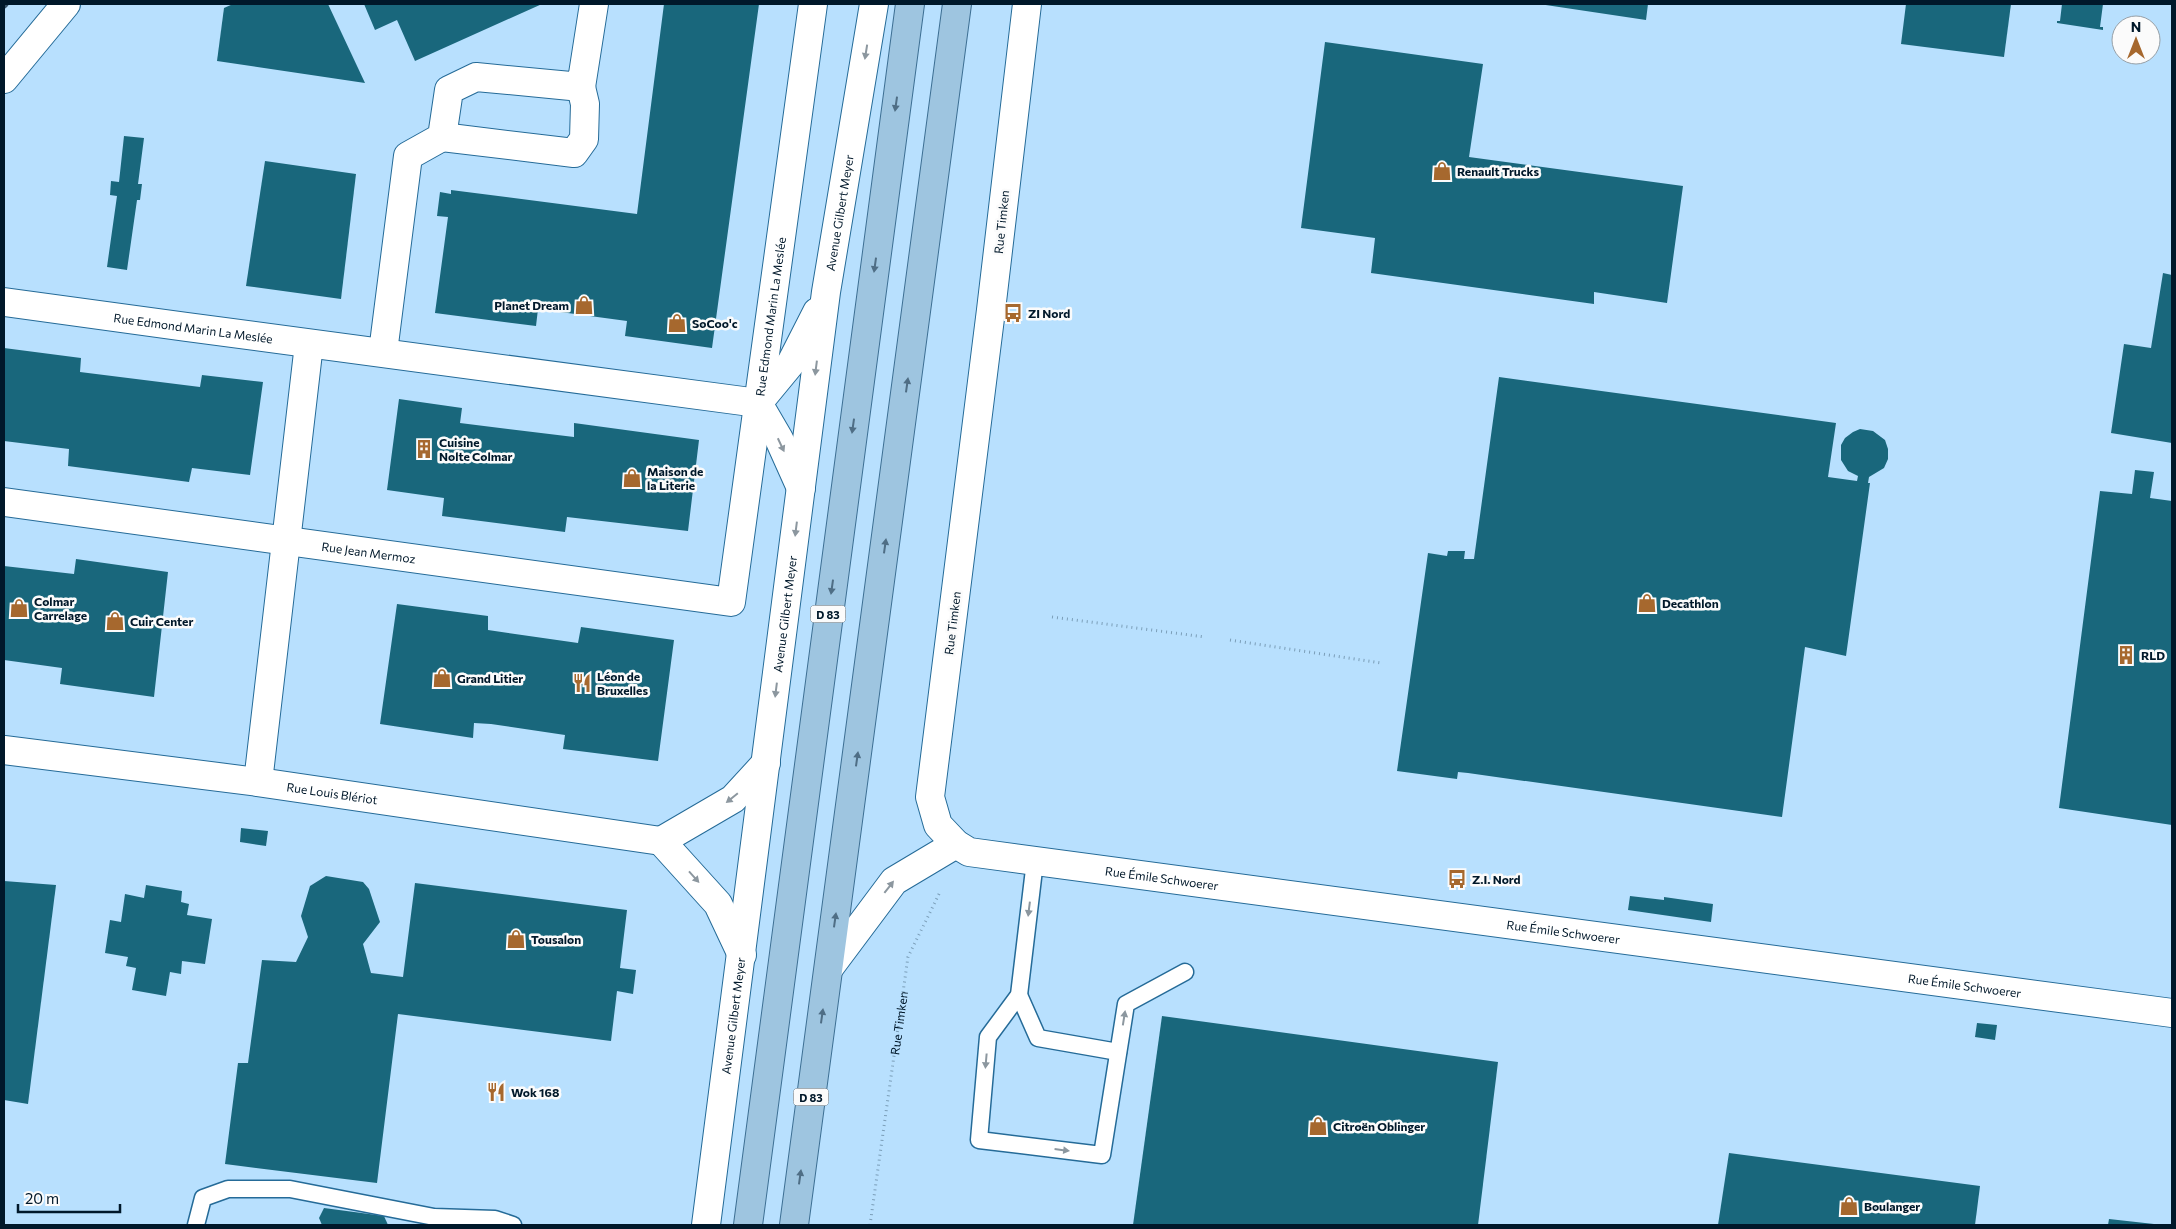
<svg xmlns="http://www.w3.org/2000/svg" width="2176" height="1229" font-family="Commissioner,sans-serif">
<style>
.building{fill:#19677c}
.lines{fill:none;stroke-linecap:round;stroke-linejoin:round}
.lane-casing{stroke:#256b98;stroke-width:19}
.street-casing{stroke:#256b98;stroke-width:30}
.secondary-casing{stroke:#256b98;stroke-width:30}
.primary-casing{stroke:#3d6f93;stroke-width:30}
.path{stroke:#7b9eb8;stroke-width:3;stroke-dasharray:1 4;stroke-linecap:butt}
.lane{stroke:#fff;stroke-width:16}
.street{stroke:#fff;stroke-width:28}
.secondary{stroke:#fff;stroke-width:28}
.primary{stroke:#9ec5e0;stroke-width:28}
.rail{stroke:#38546a;stroke-width:4;stroke-dasharray:10 5;stroke-linecap:butt}
.oneway{fill:#8c979f}
.oneway2{fill:#4f6e85}
.labels{text-anchor:middle;dominant-baseline:central;stroke-width:5;stroke-linejoin:round;paint-order:stroke}
.shield{fill:#fbfbfb;stroke:#4b5c69;stroke-width:1}
.shield-label{font-size:11px;font-weight:bold;fill:#00182a}
.poi-label{font-size:12px;font-weight:bold;fill:#00182a;stroke:#fbfbfb;text-anchor:start}
.street-label{font-size:12px;fill:#00182a;stroke:#fbfbfb}
</style>
<rect width="100%" height="100%" fill="#b8e0fe"/>
<g class="building">
<path d="M233 4H328L365 83 217 61 224 8Z"/>
<path d="M364 4H542L415 61 397 20 375 30Z"/>
<path d="M664 4H759L712 348 625 336 627 321 538 309 536 326 435 313 448 217 437 216 440 192 451 194V190L637 214Z"/>
<path d="M1539 4H1648L1646 20Z"/>
<path d="M1906 4H2011L2004 57 1901 44Z"/>
<path d="M2062 4H2103L2100 27H2103V30L2057 23V21H2060Z"/>
<path d="M1325 42 1483 64 1469 157 1683 186 1667 303 1594 292V304L1371 273 1375 238 1301 228Z"/>
<path d="M124 136 144 138 138 184H142L140 200H137L127 270 107 267 117 196 110 195 111 181 119 182Z"/>
<path d="M265 161 356 174 341 299 246 286Z"/>
<path d="M2163 273 2172 275V443L2111 433 2124 344 2151 348Z"/>
<path d="M4 348 81 358 80 372 200 387 202 375 263 382 250 475 192 468 189 482 68 466 69 449 4 441Z"/>
<path d="M1499 377 1836 423 1828 477 1857 481 1858 476 1848 471 1841 460V445L1845 438 1853 432 1860 429 1873 431 1885 440 1888 449V459L1884 468 1869 477 1868 483H1870L1846 656 1805 647 1782 817 1468 773 1458 772 1457 779 1397 771 1428 553 1447 556 1448 551H1465L1464 559H1474Z"/>
<path d="M399 399 462 408 460 423 574 437V423L699 440 688 531 567 517 565 532 442 516 444 498 387 490Z"/>
<path d="M2135 470 2154 472 2150 498 2172 501V825L2059 808 2100 491 2132 494Z"/>
<path d="M76 559 168 572 154 697 60 684 62 668 4 660V566L74 574Z"/>
<path d="M397 604 488 616V630L578 643 581 627 674 640 658 761 563 749 565 735 491 724 474 723 473 738 380 724Z"/>
<path d="M241 828 268 831 266 846 240 842Z"/>
<path d="M326 876 363 882 369 889 380 922 363 944 371 973 403 977 415 883 627 910 620 968 636 970 633 994 617 991 611 1041 398 1014 377 1183 225 1164 238 1063H248L262 960 296 962 308 937 301 916 310 886Z"/>
<path d="M4 881 56 885 28 1104 4 1100Z"/>
<path d="M146 885 182 891 181 902 189 904 187 915 212 919 205 964 182 961 181 974 170 972 166 996 132 990 136 968 126 966 128 957 105 953 110 920 121 922 125 894 144 898Z"/>
<path d="M1630 896 1664 900V897L1713 904 1711 922 1628 910Z"/>
<path d="M1162 1016 1498 1062 1478 1225H1133Z"/>
<path d="M1977 1023 1997 1025 1995 1040 1975 1037Z"/>
<path d="M1729 1153 1980 1186 1975 1225H1718Z"/>
<path d="M324 1208 384 1216 388 1225H322L319 1218Z"/>
<path d="M2109 1219 2154 1224V1225H2108Z"/>
</g>
<g class="lines">
<g class="lane-casing">
<g id="lane">
<path d="M1035 861 1019 995 988 1037 979 1140 1102 1155 1126 1004 1185 972"/>
<path d="M1019 995 1038 1038 1118 1052"/>
<path d="M196 1225 203 1198 228 1189H290L434 1217 495 1219 513 1225"/>
</g>
</g>
<g class="street-casing">
<g id="street">
<path id="s2" d="M1027 4 991 310 930 797 938 825 956 844 969 852 2172 1013"/>
<path d="M442 137 574 153 584 139 585 104 581 87"/>
<path id="s3" d="M4 302C255 337 506 369 758 403"/>
<path d="M383 352 408 156 442 137 449 90 476 77 581 87 594 4"/>
<path d="M758 403 791 363 817 312"/>
<path d="M758 403 779 439 801 488"/>
<path id="s4" d="M4 502 731 602 813 4"/>
<path id="s5" d="M4 750 258 782 661 841"/>
<path d="M258 782 309 344"/>
<path d="M661 841 718 904 742 955"/>
<path d="M661 841 733 799 766 763"/>
<path d="M829 968 894 881 956 844"/>
<path id="s6" d="M706 1225 826 292 874 4"/>
</g>
</g>
<g class="secondary-casing">
<path id="secondary" d="M4 79 66 4"/>
</g>
<g class="primary-casing">
<g id="primary">
<path d="M748 1225 910 4"/>
<path d="M794 1225 957 4"/>
</g>
</g>
<g class="path">
<path d="M1052 617 1205 637"/>
<path d="M1230 640 1381 663"/>
<path id="s1" d="M870 1225 908 957 940 892"/>
</g>
<use href="#lane" class="lane"/>
<use href="#street" class="street"/>
<use href="#secondary" class="secondary"/>
<use href="#primary" class="primary"/>
<path class="rail" d="M4 7 7 4"/>
</g>
<defs><path id="oneway-solid" d="M-6-.8H1V-3.2L6.5 0L1 3.2V.8H-6Z" transform="scale(1.25)"/></defs>
<g class="oneway">
<use href="#oneway-solid" transform="translate(866 52) rotate(99)"/>
<use href="#oneway-solid" transform="translate(816 368) rotate(97)"/>
<use href="#oneway-solid" transform="translate(781 445) rotate(65)"/>
<use href="#oneway-solid" transform="translate(796 529) rotate(97)"/>
<use href="#oneway-solid" transform="translate(776 690) rotate(97)"/>
<use href="#oneway-solid" transform="translate(732 798) rotate(141)"/>
<use href="#oneway-solid" transform="translate(694 877) rotate(48)"/>
<use href="#oneway-solid" transform="translate(889 887) rotate(-52)"/>
<use href="#oneway-solid" transform="translate(1029 909) rotate(97)"/>
<use href="#oneway-solid" transform="translate(1124 1018) rotate(-81)"/>
<use href="#oneway-solid" transform="translate(986 1061) rotate(95)"/>
<use href="#oneway-solid" transform="translate(1062 1150) rotate(7)"/>
</g>
<g class="oneway2">
<use href="#oneway-solid" transform="translate(896 104) rotate(98)"/>
<use href="#oneway-solid" transform="translate(875 265) rotate(98)"/>
<use href="#oneway-solid" transform="translate(907 385) rotate(-82)"/>
<use href="#oneway-solid" transform="translate(853 426) rotate(98)"/>
<use href="#oneway-solid" transform="translate(885 546) rotate(-82)"/>
<use href="#oneway-solid" transform="translate(832 587) rotate(98)"/>
<use href="#oneway-solid" transform="translate(857 759) rotate(-82)"/>
<use href="#oneway-solid" transform="translate(835 920) rotate(-82)"/>
<use href="#oneway-solid" transform="translate(822 1016) rotate(-82)"/>
<use href="#oneway-solid" transform="translate(800 1177) rotate(-82)"/>
</g>
<defs>
<g id="shop-bare" transform="scale(1.5)"><path d="M-5-2.5h2.3a2.7 3.5 0 0 1 5.4 0H5L5.5 6h-11ZM-1.5-2.5h3a1.5 2.3 0 0 0-3 0Z" fill="#a6682e" stroke="#fbfbfb" stroke-width="2.5" paint-order="stroke"/></g>
<g id="bus-bare" transform="scale(1.5)"><path d="M-5-6H5V4H4V6H2V4H-2V6H-4V4H-5ZM-3.5-4V0h7V-4ZM-3.5 1.2v1.5H-2V1.2ZM2 1.2v1.5H3.5V1.2Z" fill="#a6682e" stroke="#fbfbfb" stroke-width="2.5" paint-order="stroke"/></g>
<g id="building-bare" transform="scale(1.5)"><path d="M-4-6H4V6H1V3H-1V6H-4ZM-2.5-4.3h1.7v1.8h-1.7ZM.8-4.3h1.7v1.8H.8ZM-2.5-1h1.7V.8h-1.7ZM.8-1h1.7V.8H.8Z" fill="#a6682e" stroke="#fbfbfb" stroke-width="2.5" paint-order="stroke"/></g>
<g id="restaurant-bare" transform="scale(1.5)"><path d="M-5-6h1v4h1v-4h1v4h1v-4h1v5L-1.5 .5V6h-2V.5L-5-1ZM5-6V6H3V1.5H1.5Q1.5-4 5-6Z" fill="#a6682e" stroke="#fbfbfb" stroke-width="2.5" paint-order="stroke"/></g>
</defs>
<g fill-rule="evenodd">
<use href="#shop-bare" x="1442" y="171"/>
<use href="#shop-bare" x="584" y="305"/>
<use href="#bus-bare" x="1013" y="313"/>
<use href="#shop-bare" x="677" y="323"/>
<use href="#building-bare" x="424" y="449"/>
<use href="#shop-bare" x="632" y="478"/>
<use href="#shop-bare" x="1647" y="603"/>
<use href="#shop-bare" x="19" y="608"/>
<use href="#shop-bare" x="115" y="621"/>
<use href="#building-bare" x="2126" y="655"/>
<use href="#shop-bare" x="442" y="678"/>
<use href="#restaurant-bare" x="582" y="683"/>
<use href="#bus-bare" x="1457" y="879"/>
<use href="#shop-bare" x="516" y="939"/>
<use href="#restaurant-bare" x="496" y="1092"/>
<use href="#shop-bare" x="1318" y="1126"/>
<use href="#shop-bare" x="1849" y="1206"/>
</g>
<g class="labels">
<g class="shield">
<rect x="810.5" y="605.5" width="35" height="17" rx="4"/>
<rect x="793.5" y="1088.5" width="35" height="17" rx="4"/>
</g>
<g class="shield-label">
<text x="828" y="614">D 83</text>
<text x="811" y="1097">D 83</text>
</g>
<g class="poi-label">
<text x="1457" y="171">Renault Trucks</text>
<text x="569" y="305" text-anchor="end">Planet Dream</text>
<text x="1028" y="313">ZI Nord</text>
<text x="692" y="323">SoCoo'c</text>
<text x="439" y="442">Cuisine<tspan x="439" dy="14">Nolte Colmar</tspan></text>
<text x="647" y="471">Maison de<tspan x="647" dy="14">la Literie</tspan></text>
<text x="34" y="601">Colmar<tspan x="34" dy="14">Carrelage</tspan></text>
<text x="1662" y="603">Decathlon</text>
<text x="130" y="621">Cuir Center</text>
<text x="2141" y="655">RLD</text>
<text x="597" y="676">Léon de<tspan x="597" dy="14">Bruxelles</tspan></text>
<text x="457" y="678">Grand Litier</text>
<text x="1472" y="879">Z.I. Nord</text>
<text x="531" y="939">Tousalon</text>
<text x="511" y="1092">Wok 168</text>
<text x="1333" y="1126">Citroën Oblinger</text>
<text x="1864" y="1206">Boulanger</text>
</g>
<g class="street-label">
<text stroke="none"><textPath href="#s6" startOffset="1021">Avenue Gilbert Meyer</textPath></text>
<text transform="translate(1001 222) rotate(-84)">Rue Timken</text>
<text stroke="none"><textPath href="#s4" startOffset="1022">Rue Edmond Marin La Meslée</textPath></text>
<text stroke="none"><textPath href="#s3" startOffset="191">Rue Edmond Marin La Meslée</textPath></text>
<text stroke="none"><textPath href="#s4" startOffset="368">Rue Jean Mermoz</textPath></text>
<text stroke="none"><textPath href="#s6" startOffset="616">Avenue Gilbert Meyer</textPath></text>
<text transform="translate(952 623) rotate(-83)">Rue Timken</text>
<text stroke="none"><textPath href="#s5" startOffset="331">Rue Louis Blériot</textPath></text>
<text stroke="none"><textPath href="#s2" startOffset="1064">Rue Émile Schwoerer</textPath></text>
<text stroke="none"><textPath href="#s2" startOffset="1469">Rue Émile Schwoerer</textPath></text>
<text stroke="none"><textPath href="#s2" startOffset="1874">Rue Émile Schwoerer</textPath></text>
<text stroke="none"><textPath href="#s6" startOffset="211">Avenue Gilbert Meyer</textPath></text>
<text stroke="none"><textPath href="#s1" startOffset="204">Rue Timken</textPath></text>
</g>
</g>
<rect width="2176" height="1229" fill="none" stroke="#00182a" stroke-width="10"/>
<g transform="translate(2136 40)"><circle r="24" fill="#fbfbfb" stroke="#97a0a7"/>
<path d="M0-4L9 19L0 12L-9 19Z" fill="#a6682e"/>
<text y="-8" font-size="14" font-weight="bold" text-anchor="middle" fill="#00182a">N</text>
</g>
<path d="M18 1204v8h102v-8" fill="none" stroke="#00182a" stroke-width="2.5"/>
<text x="25" y="1204" font-size="15" fill="#00182a" stroke="#fbfbfb" stroke-width="4" paint-order="stroke">20 m</text>
</svg>
